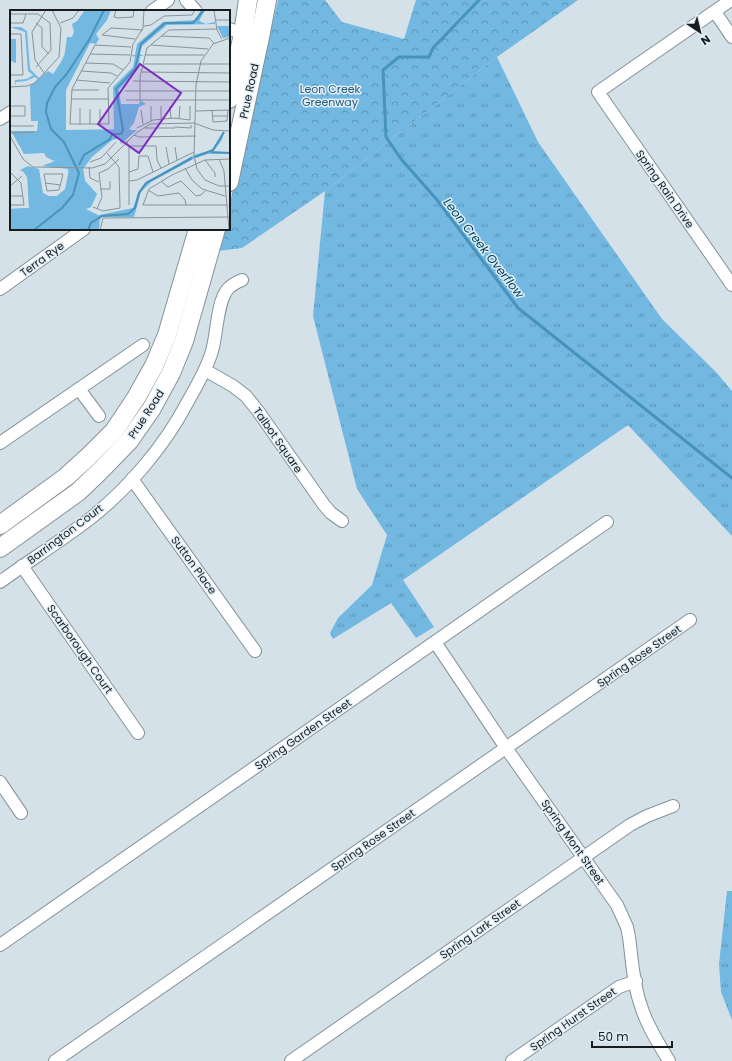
<svg xmlns="http://www.w3.org/2000/svg" width="732" height="1061" font-family="Poppins,sans-serif">
<style>
.grass{fill:url(#grass-tufts)}
.park{fill:url(#park-crowns)}
.lines{fill:none;stroke-linecap:round;stroke-linejoin:round}
.stream{stroke:#4893bc;stroke-width:3}
.street-casing{stroke:#869299;stroke-width:14}
.secondary-casing{stroke:#869299;stroke-width:20}
.street{stroke:#fff;stroke-width:12}
.secondary{stroke:#fff;stroke-width:18}
.labels{text-anchor:middle;dominant-baseline:central;stroke-width:3;stroke-linejoin:round;paint-order:stroke}
.park-label{font-size:11px;fill:#225a78;stroke:#e1eef6}
.street-label{font-size:11px;fill:#181c1f;stroke:#e1eef6}
.water-label{font-size:12px;font-style:italic;fill:#024460;stroke:#e1eef6}
.inset-river{fill:none;stroke:#4893bc;stroke-width:2}
.inset-road{fill:none;stroke:#899298;stroke-width:1}
.view{fill:#7b2cbf;fill-opacity:0.15;stroke:#7b2cbf;stroke-width:2}
.inset-edge{fill:none;stroke:#181c1f;stroke-width:2}
</style>
<defs>
<pattern id="grass-tufts" width="24" height="20" patternUnits="userSpaceOnUse"><rect width="24" height="20" fill="#72b8e1"/><path d="M3 7l-1-3M5 7V3M7 7l1-3M15 17l-1-3M17 17v-4M19 17l1-3" fill="none" stroke="#5d95b6"/></pattern>
<pattern id="park-crowns" width="20" height="18" patternUnits="userSpaceOnUse"><rect width="20" height="18" fill="#72b8e1"/><path d="M2 6a3 3 0 1 1 6 0M12 15a3 3 0 1 1 6 0" fill="none" stroke="#5d95b6"/></pattern>
</defs>
<rect width="100%" height="100%" fill="#d4e1e9"/>
<g class="grass">
<path d="M497 57 538 142 662 319 716 372 732 391V536L628 425 403 580 434 627 416 638 391 603 333 639 330 633 338 618 372 585 387 535 357 489 313 316 325 191Z"/>
<path d="M727 891H732V1020L721 992 719 964Z"/>
</g>
<path class="park" d="M278 0H325L342 22 404 39 416 0H578L497 57 325 191 242 248 218 251 224 229H229V207Z"/>
<g class="lines">
<path class="stream" d="M479 0 433 48 429 57H399L383 70 386 137 401 159 438 201 518 308 732 478"/>
<g class="street-casing">
<g id="street">
<path d="M186 0 196 11"/>
<path d="M731 0 598 92 732 285"/>
<path d="M152 11 168 0"/>
<path d="M715 12 732 37"/>
<path d="M229 29 249 35"/>
<path d="M0 119 11 112"/>
<path d="M0 289 84 229"/>
<path d="M205 370 233 386 246 396 258 411 324 505 331 513 342 521"/>
<path d="M79 389 99 416"/>
<path d="M0 443 143 345"/>
<path d="M132 479 255 651"/>
<path d="M22 566 138 733"/>
<path d="M0 582C29 561 59 542 87 521 126 491 164 447 187 403 196 387 207 369 212 351 217 334 217 303 227 290 231 285 237 282 242 280"/>
<path d="M435 642 506 748 617 905 627 927 629 937C632 959 633 984 641 1006 647 1026 659 1044 669 1061"/>
<path d="M0 782 21 813"/>
<path d="M0 945 607 522"/>
<path d="M55 1061 690 620"/>
<path d="M291 1061 630 825 647 816 673 806"/>
<path d="M512 1061 619 987 636 981"/>
</g>
</g>
<g class="secondary-casing">
<g id="secondary">
<path d="M229 99 243 34 248 0"/>
<path d="M229 182 260 37 267 0"/>
<path d="M0 525 66 477 88 457 114 431 136 398 154 366 167 335 198 229"/>
<path d="M0 548 78 492 100 471 129 441 152 408 171 373 184 341 216 229"/>
</g>
</g>
<use href="#street" class="street"/>
<use href="#secondary" class="secondary"/>
</g>
<g class="labels">
<g class="park-label">
<text x="330" y="89">Leon Creek<tspan x="330" dy="13">Greenway</tspan></text>
</g>
<g class="street-label">
<text transform="translate(249 91) rotate(-78)">Prue Road</text>
<text transform="translate(665 189) rotate(55)">Spring Rain Drive</text>
<text transform="translate(42 259) rotate(-36)">Terra Rye</text>
<text transform="translate(146 414) rotate(-57)">Prue Road</text>
<text transform="translate(278 440) rotate(55)">Talbot Square</text>
<text transform="translate(65 534) rotate(-37)">Barrington Court</text>
<text transform="translate(194 565) rotate(54)">Sutton Place</text>
<text transform="translate(80 649) rotate(55)">Scarborough Court</text>
<text transform="translate(639 656) rotate(-35)">Spring Rose Street</text>
<text transform="translate(303 734) rotate(-35)">Spring Garden Street</text>
<text transform="translate(373 840) rotate(-35)">Spring Rose Street</text>
<text transform="translate(573 842) rotate(55)">Spring Mont Street</text>
<text transform="translate(480 929) rotate(-35)">Spring Lark Street</text>
<text transform="translate(573 1019) rotate(-35)">Spring Hurst Street</text>
</g>
<g class="water-label">
<text transform="translate(484 248) rotate(52)">Leon Creek Overflow</text>
</g>
</g>
<g transform="translate(10 10)">
<rect width="220" height="220" fill="#d4e1e9"/>
<path d="M191 0H195L189 11 196 14 205 12V14L157 15 132 36 130 44 134 46H130L128 58 109 80 111 94H129L130 90 136 94 129 97 124 113 119 119 104 120 103 77 123 57 125 47 121 45H125L127 34 153 12 185 10ZM0 17H11L17 21 20 59 29 68 28 70 25 67 16 71 6 72 5 76V70L17 69 23 65 18 61 15 22ZM214 122 212 130 203 142 220 144H198L185 148 141 172 131 182 124 207H92L90 209 89 205 123 198 129 181 136 172 184 145 202 140Z" fill="#72b8e1"/>
<path d="M0 29H6V53L1 51ZM56 42 48 71 56 120 121 119 111 134V128L102 130 77 150 73 159 75 171 87 184 0 220V199L19 198 18 169 13 161 18 157 32 188 54 194 60 165 54 148 44 151 36 147 34 143 14 144 1 121H27L28 111H21Z" fill="#72b8e1"/>
<path d="M75 0H101L97 10 86 24 89 29 86 34 80 33 56 80V120H127L111 134 108 125 82 147 73 159 75 171 87 184 81 197 76 199 90 206 89 220H0V199L19 198 17 164 10 160 18 156 29 159 33 183 39 186H47L55 179 59 159 32 156 58 146 42 122H28V111H21L20 76 38 61 43 64 54 48 57 27H62L64 22 62 14 67 11ZM207 16H220V27L213 28Z" fill="#72b8e1"/>
<path class="inset-river" d="M201 142 220 143M185 147 203 140 214 122M69 155 74 145 100 129 102 124H111L113 120 106 79 125 59 131 34 155 13H183L194 0M24 220 52 198 63 185 69 163 54 132 41 119 36 102 37 93 45 77 56 65 79 30 94 0M78 220 81 213 92 206 118 204 125 198 129 183 136 173 182 148"/>
<path class="inset-road" d="M106 0 104 7 108 8 123 7 124 0M204 0 207 20 212 29M0 4H28L40 13 41 40 26 57M206 10H220M0 13H13L16 4M26 13 32 18V37L39 44M50 13 63 8 69 0M134 16 141 15 154 6 182 5 185 0M0 24H11L13 65H0M151 26 199 28 204 33M220 28 203 34 191 51 186 75 184 146 187 159 195 170 209 176H220M125 29 92 25 101 18 133 20M141 35 198 39M121 37 85 35 62 79 60 114H99L98 78 120 52 123 34 133 18 134 0M80 44 120 45M135 45H194M76 53 103 54 113 60M134 54H220M71 61 101 63 107 66M132 62 220 63M35 64 25 50 22 22 36 0M66 70 100 73M123 71 220 72M0 77 17 76 25 73 49 47 51 18 42 0M62 80H89M115 81H220M61 89H99M116 90H220M130 90V67L137 38 159 20 207 19M0 96H15V106H0M141 96V111M151 96V110M160 96 161 109M131 100 133 114M202 100 203 112 217 111 218 100M186 101 220 100M202 106H218M169 109 170 96M70 114V98M80 114V99M90 114V99M0 116H24M165 117 181 118V115M127 118 143 110 164 108 180 110V96M135 118H165M0 123 24 122M124 125 129 127 186 126M0 126 13 149 23 157 82 158 95 154 125 124 140 114 184 113 203 120 220 121M116 131 119 136V195M119 136H146L147 150 151 158M156 137 159 154M165 137 167 150M209 149 214 161 219 220M195 150 205 163V167M80 152 91 148 106 132M79 157 80 168 89 172M175 158 182 170 192 179 215 186M0 162 11 173 14 195H0M119 162 128 159 129 146H138L143 162M34 164H53L49 180 37 181ZM119 171 127 170 184 142M151 171 158 177 171 171 186 186 191 185 195 181M35 173 51 175M0 176 12 166M90 179H100V171M138 180 148 186 169 183 175 190 176 195M0 186H13M218 195H133L139 179 162 165 195 150 220 149M83 197 93 201 110 198 109 157 97 143M87 199 92 187 89 163 98 159 109 149M90 220 93 208 220 207"/>
<path class="view" d="M130 54 171 83 129 143 88 114Z"/>
<rect width="220" height="220" class="inset-edge"/>
</g>
<g transform="translate(700 32) rotate(145)" stroke="#e1eef6" stroke-width="3" paint-order="stroke">
<path d="M0-3L7 15L0 10L-7 15Z" fill="#181c1f"/>
<text y="-6" font-size="11" font-weight="bold" text-anchor="middle" fill="#181c1f">N</text>
</g>
<path d="M592 1041v6h80v-6" fill="none" stroke="#181c1f" stroke-width="2"/>
<text x="598" y="1041" font-size="12" fill="#181c1f" stroke="#e1eef6" stroke-width="3" paint-order="stroke">50 m</text>
</svg>
